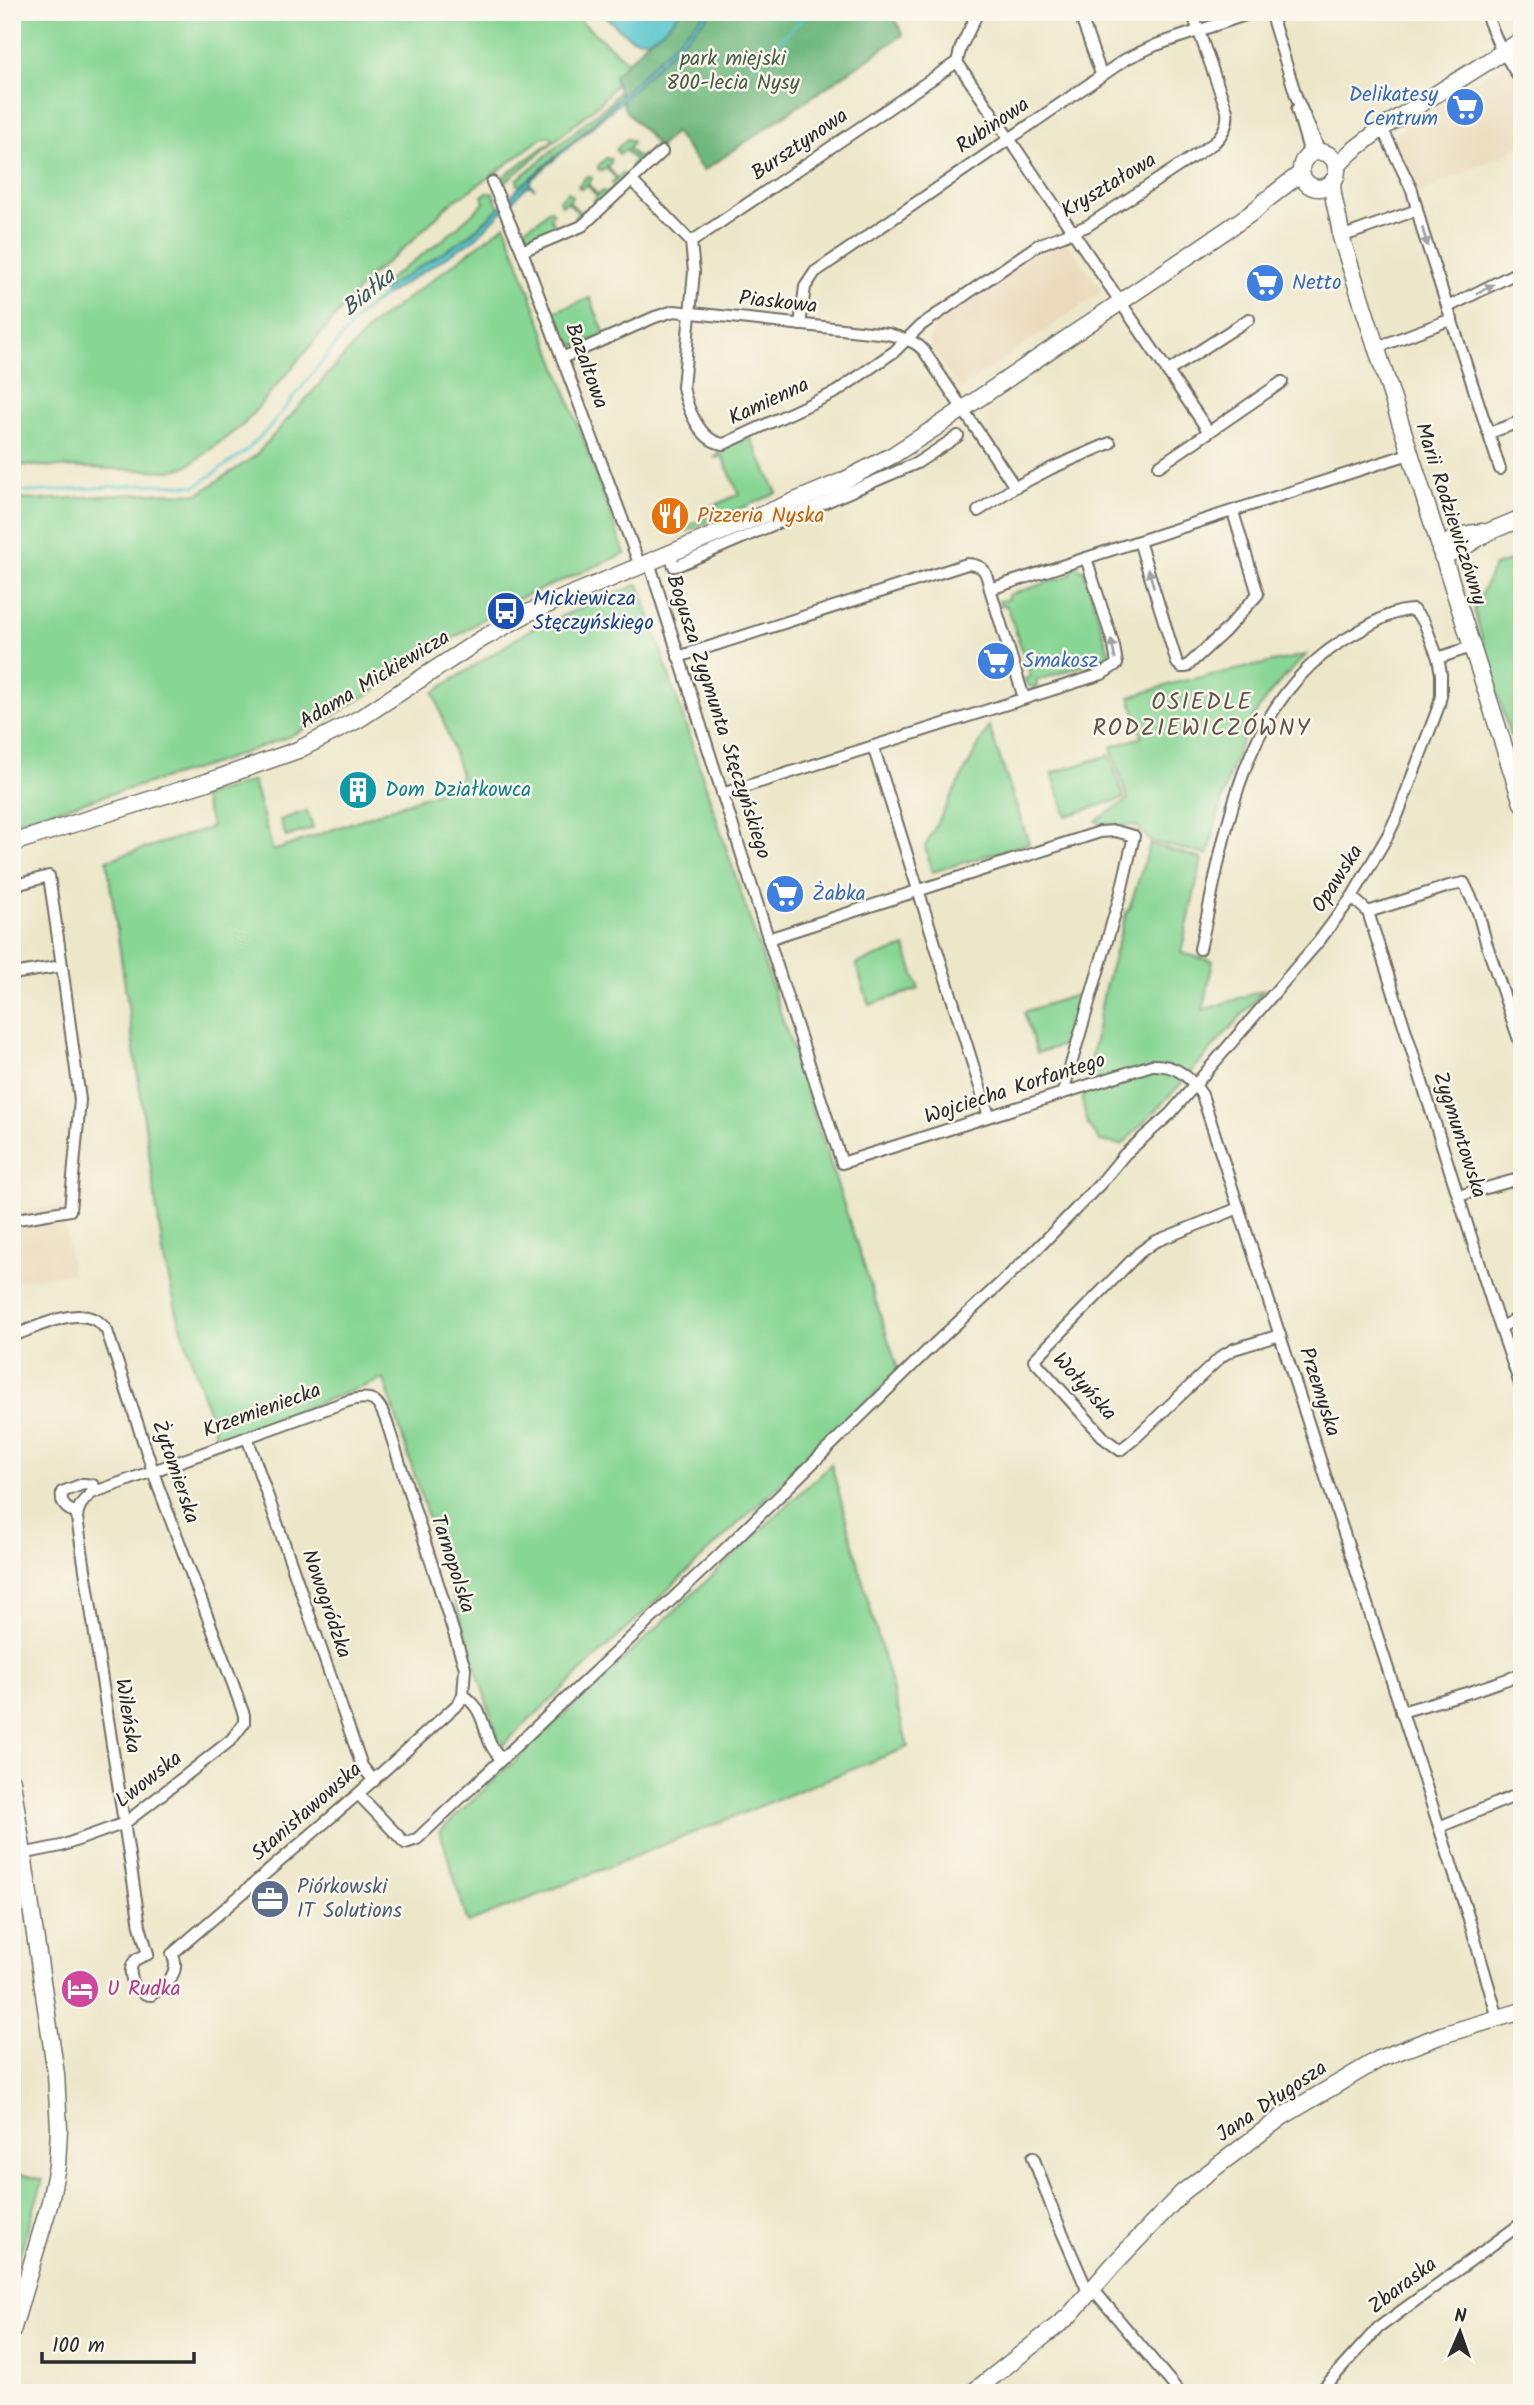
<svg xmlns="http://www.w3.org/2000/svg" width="1534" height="2405" font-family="Kalam,sans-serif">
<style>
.built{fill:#ead9ba}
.green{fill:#88d694;stroke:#5a8060;stroke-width:2}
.forest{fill:#6eb77e;stroke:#4c7154;stroke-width:2}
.water{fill:#59c6cd;stroke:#42787c;stroke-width:2}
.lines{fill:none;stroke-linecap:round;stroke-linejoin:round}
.stream{stroke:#59c6cd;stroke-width:2.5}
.street-casing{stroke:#6f6d63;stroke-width:14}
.secondary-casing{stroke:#6f6d63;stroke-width:19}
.street{stroke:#fff;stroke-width:10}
.secondary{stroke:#fff;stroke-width:16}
.oneway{fill:#a0a0a0}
.labels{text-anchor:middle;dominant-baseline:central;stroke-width:5;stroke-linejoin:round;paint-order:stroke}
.park-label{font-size:21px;fill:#475e4a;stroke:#fbf7ec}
.shop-label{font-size:21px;fill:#366cbe;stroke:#fbf7ec;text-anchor:start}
.street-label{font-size:21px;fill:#2b2b2b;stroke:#fbf7ec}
.food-label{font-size:21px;fill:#c56008;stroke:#fbf7ec;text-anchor:start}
.transit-label{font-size:21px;fill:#164399;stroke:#fbf7ec;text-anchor:start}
.culture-label{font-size:21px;fill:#0d838f;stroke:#fbf7ec;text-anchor:start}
.service-label{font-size:21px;fill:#4e5e75;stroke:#fbf7ec;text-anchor:start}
.hotel-label{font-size:21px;fill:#b23c85;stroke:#fbf7ec;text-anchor:start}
.water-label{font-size:23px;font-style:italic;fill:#395a5c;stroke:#fbf7ec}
.neighbourhood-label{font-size:23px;letter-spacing:2px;fill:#63524b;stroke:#fbf7ec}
</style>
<rect width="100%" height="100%" fill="#fbf7ec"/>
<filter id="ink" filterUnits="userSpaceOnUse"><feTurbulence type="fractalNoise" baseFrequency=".0143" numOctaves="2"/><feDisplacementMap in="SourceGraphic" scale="14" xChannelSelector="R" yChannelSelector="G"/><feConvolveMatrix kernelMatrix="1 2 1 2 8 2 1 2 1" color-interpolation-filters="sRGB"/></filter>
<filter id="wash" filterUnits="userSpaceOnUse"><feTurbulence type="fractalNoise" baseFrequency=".00686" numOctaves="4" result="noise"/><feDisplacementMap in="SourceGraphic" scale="28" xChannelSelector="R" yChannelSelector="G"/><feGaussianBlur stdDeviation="1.57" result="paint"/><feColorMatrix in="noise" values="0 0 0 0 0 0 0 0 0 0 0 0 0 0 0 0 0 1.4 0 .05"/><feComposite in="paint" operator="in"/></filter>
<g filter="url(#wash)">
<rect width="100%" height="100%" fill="#ede7ca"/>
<g class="built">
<path d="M1522 52V144L1508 153 1409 197 1383 142Z"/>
<path d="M1064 239 1103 291 960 389 929 345 935 320 1033 255Z"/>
<path d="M63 1205 72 1273 12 1282V1213Z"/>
</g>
<g class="green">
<path d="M12 12H570L628 62 614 76 616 84 600 103 498 188 497 184 504 176 553 140 550 136 543 137 498 171 447 206 410 243 369 277 244 424 188 466 170 471 12 465Z"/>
<path d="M619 91 620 96 584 132 521 187 518 185 517 180 609 103Z"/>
<path d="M627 139 632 141V144L628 148 638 158 642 155 647 156 656 143 661 149 583 220 541 239 539 237H528L524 228 538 221 550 209 554 213 550 218 557 227 562 223 566 225 575 222 574 218 578 213 568 202 562 205 559 201 568 192 573 196 569 201 579 212 584 209 588 210 595 204 594 200 597 196 587 185 581 189 578 186 587 176 591 177 592 179 588 184 598 195 603 191 607 193 614 187 612 183 616 178 606 168 602 171 598 169V166L606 158 611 159V163L607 166 617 178 622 174 626 175 632 170 631 165 635 161 625 150 619 154 616 150Z"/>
<path d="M486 193H493L499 208 463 240 383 290 381 285 445 238 484 203 482 196Z"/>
<path d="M505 225 625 554 506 604 372 692 333 716 288 737 210 765 12 823V499L40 500 150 493 198 494 255 456 372 325Z"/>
<path d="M590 298 605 334 578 346 577 344 568 348 553 312Z"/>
<path d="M750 437 777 493 678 535 676 531 709 516 707 509 739 494 722 456 715 458C720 445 738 442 750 437Z"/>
<path d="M1522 557V733L1510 736 1474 610 1494 566Z"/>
<path d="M1071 567H1078L1084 571 1111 659 1102 666 1100 660 1036 681 1037 687C1030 688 1027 685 1024 679L1031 677 1007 606 1000 605 999 601 1008 599V595L1071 575Z"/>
<path d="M639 584 899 1372 501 1747 384 1379 217 1440 177 1313 164 1259 107 860 212 827 202 797 253 781 273 851 457 785 461 775 434 692 533 628Z"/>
<path d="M1306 655C1288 674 1267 693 1254 717 1230 759 1220 808 1208 855L1150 841 1137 826 1102 824 1096 821 1128 799 1111 747 1142 737 1130 697 1178 682Z"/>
<path d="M989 726 1029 843 932 872 925 846Z"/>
<path d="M1110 755 1124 798 1066 816 1052 773Z"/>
<path d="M307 811 313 828 286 837 280 820Z"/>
<path d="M1150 844 1202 859 1181 953 1213 961 1203 1010 1264 990 1178 1087 1122 1145 1100 1141 1087 1123 1082 1100 1087 1083 1104 991 1127 910H1129Z"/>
<path d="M905 947 919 989 869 1005 856 964Z"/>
<path d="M1079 994 1064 1045 1037 1053 1024 1012Z"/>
<path d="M831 1464 908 1747 468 1923 440 1831Z"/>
<path d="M12 2172 43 2180 14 2272 12 2267Z"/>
</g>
<path class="forest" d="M680 12H899L895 19 903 35 703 171 675 132 659 147 625 110 614 76 650 39 668 25Z"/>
<g class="water">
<path d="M601 12H680C668 25 652 46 632 38 624 35 609 19 601 12Z"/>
<path d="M706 12H712L618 104 531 180 530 184 535 189 528 185 476 238 386 295 383 290 472 234 523 184 584 132Z"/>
</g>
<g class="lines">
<g class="stream">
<path d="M753 67 809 12"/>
<path d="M12 490 32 492 154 484 196 486 246 451 270 427 360 314 388 292"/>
</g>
</g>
</g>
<g filter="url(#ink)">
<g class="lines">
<g class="street-casing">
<g id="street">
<path d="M1079 12 1101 74"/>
<path d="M1270 12 1297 99 1318 147 1323 153"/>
<path d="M1485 12 1499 45 1522 83"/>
<path d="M957 62 1209 432 1282 382"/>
<path d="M1297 109 1308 147 1306 157"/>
<path d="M1382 128 1412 190 1423 232 1500 469"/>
<path d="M632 181 691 242"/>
<path d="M492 182 522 251 640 566"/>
<path d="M1341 237 1417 210"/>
<path d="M691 242 694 272 683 387C687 408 700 442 724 444L836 392 895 351 920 326 1038 245 1087 226 1214 143C1223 134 1229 124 1227 111L1192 12"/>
<path d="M691 242 957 62 961 47 978 12"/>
<path d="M522 251 582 226 662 152"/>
<path d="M1448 307 1522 270"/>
<path d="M800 325 805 287 815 272 1126 59 1156 45 1254 12"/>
<path d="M1375 348 1452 319"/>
<path d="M562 358 655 317 674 311 888 334C901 338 915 340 924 351L1015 487 1052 468 1110 443"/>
<path d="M1167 372 1249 319"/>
<path d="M1489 433 1522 421"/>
<path d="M1159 466 1209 432"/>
<path d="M978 511 1015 487"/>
<path d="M1139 541 1177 663 1181 667H1186L1225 631 1258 594 1233 512"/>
<path d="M669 554 674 566 679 565 917 463 958 436"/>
<path d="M649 562 784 988 842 1163 1152 1065C1175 1064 1190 1076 1202 1095L1469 1919 1498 2018"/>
<path d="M990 589 1024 698"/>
<path d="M678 657 967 564C986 565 986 573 990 589L1409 454"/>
<path d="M1438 658 1471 647"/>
<path d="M873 746 989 1116"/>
<path d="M722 794 1102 674 1117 664 1114 646 1086 558"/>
<path d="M12 886 49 876 62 966 12 974"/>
<path d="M1352 897 1368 912 1494 1309 1522 1390"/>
<path d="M1368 912 1449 886 1464 883 1478 912 1486 942 1522 1049"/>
<path d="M768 939 1100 832 1115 831 1134 836 1120 896 1063 1092"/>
<path d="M1458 1196 1522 1178"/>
<path d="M1239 1208 1154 1242 1139 1253 1034 1360 1105 1439 1120 1450 1133 1440 1222 1356 1234 1349 1280 1335"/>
<path d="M12 1220 70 1210 80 1100 62 966"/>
<path d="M1501 1327 1522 1316"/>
<path d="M12 1336C40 1327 86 1299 107 1331L158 1486 233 1684 244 1715V1723L231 1740 125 1823 61 1846 12 1856"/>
<path d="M247 1437 362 1766 374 1781"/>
<path d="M77 1512C67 1511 60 1504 62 1492L83 1484 93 1485 97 1491"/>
<path d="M1401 1712 1470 1692 1522 1674"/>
<path d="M358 1794 405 1843 417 1839 718 1556 928 1350 1032 1254 1101 1183 1125 1154 1170 1114 1319 941 1352 897 1388 835 1398 814 1438 708 1441 696V674L1438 658 1424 622 1413 610C1392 610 1372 624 1354 634 1240 696 1226 834 1200 949"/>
<path d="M1439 1827 1522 1793"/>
<path d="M172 1954C182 1972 166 1985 151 1995 133 1994 124 1969 137 1959 138 1958 146 1955 148 1954L140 1926 77 1518C77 1508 84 1499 92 1493L348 1401C373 1394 379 1400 387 1423L465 1668 463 1695C490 1712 480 1740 501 1758"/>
<path d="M172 1954 358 1794 459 1703 463 1695"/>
<path d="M1033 2157 1055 2216 1089 2294"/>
<path d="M1093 2289 1180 2393"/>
<path d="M1319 2393 1378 2328 1522 2223"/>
</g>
</g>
<g class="secondary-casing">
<g id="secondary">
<circle cx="1319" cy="170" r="18"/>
<path d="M1336 167 1351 152 1382 128 1522 40"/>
<path d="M1332 182C1332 201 1340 218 1341 237L1522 803"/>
<path d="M1440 550 1457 536 1482 532"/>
<path d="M1442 556 1461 549 1488 532 1522 518"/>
<path d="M12 843 207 782 298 750 359 719 480 640 530 612 843 481 893 455 938 426 1253 212 1265 201 1301 173"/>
<path d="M12 1781 56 2074 59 2129 57 2166 50 2202 12 2331"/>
<path d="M972 2393 1068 2317 1114 2264 1183 2192 1283 2116 1381 2058 1442 2035 1522 2011"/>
</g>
</g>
<use href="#street" class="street"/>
<use href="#secondary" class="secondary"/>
</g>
<defs><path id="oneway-solid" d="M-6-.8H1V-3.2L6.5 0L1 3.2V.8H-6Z" transform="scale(1.75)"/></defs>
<g class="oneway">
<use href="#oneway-solid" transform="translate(1425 237) rotate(73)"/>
<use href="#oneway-solid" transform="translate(1485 289) rotate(-27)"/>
<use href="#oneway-solid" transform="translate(1151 578) rotate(-107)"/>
<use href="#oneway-solid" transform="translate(1113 649) rotate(-102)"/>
</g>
</g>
<defs>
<g id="supermarket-disc" transform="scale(2.0125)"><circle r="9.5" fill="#3f7fe0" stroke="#fbf7ec"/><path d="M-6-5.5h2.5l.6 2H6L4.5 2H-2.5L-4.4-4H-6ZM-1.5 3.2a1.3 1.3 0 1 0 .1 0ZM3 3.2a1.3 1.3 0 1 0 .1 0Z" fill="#fff"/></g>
<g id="restaurant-disc" transform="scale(2.0125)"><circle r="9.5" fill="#e8710a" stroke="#fbf7ec"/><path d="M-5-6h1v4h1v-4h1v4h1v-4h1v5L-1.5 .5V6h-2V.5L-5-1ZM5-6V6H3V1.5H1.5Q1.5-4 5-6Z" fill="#fff"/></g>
<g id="bus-disc" transform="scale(2.0125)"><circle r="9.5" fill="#1a4fb4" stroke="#fbf7ec"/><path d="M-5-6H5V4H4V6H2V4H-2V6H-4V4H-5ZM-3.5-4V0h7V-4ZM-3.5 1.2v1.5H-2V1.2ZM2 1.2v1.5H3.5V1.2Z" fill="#fff"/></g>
<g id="building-disc" transform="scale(2.0125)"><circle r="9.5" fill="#0f9aa8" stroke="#fbf7ec"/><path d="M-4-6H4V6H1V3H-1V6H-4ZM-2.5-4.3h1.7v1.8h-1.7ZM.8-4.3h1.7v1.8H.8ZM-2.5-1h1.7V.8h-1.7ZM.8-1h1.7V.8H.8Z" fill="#fff"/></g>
<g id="office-disc" transform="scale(2.0125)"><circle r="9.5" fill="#5c6f8a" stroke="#fbf7ec"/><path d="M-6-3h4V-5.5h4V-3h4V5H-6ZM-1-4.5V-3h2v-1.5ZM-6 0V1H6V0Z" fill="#fff"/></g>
<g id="hotel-disc" transform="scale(2.0125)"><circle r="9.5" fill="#d1479c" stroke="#fbf7ec"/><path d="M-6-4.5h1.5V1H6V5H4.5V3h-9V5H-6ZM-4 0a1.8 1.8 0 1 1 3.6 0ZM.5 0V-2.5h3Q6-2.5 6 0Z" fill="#fff"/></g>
</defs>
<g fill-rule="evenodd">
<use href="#supermarket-disc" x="1465" y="107"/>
<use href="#supermarket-disc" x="1265" y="283"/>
<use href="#restaurant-disc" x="670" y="516"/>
<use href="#bus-disc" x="506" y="611"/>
<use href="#supermarket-disc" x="996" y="661"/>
<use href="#building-disc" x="358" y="790"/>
<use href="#supermarket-disc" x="785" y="894"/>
<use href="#office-disc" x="270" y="1899"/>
<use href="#hotel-disc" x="80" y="1989"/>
</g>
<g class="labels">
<g class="park-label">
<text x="733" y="59">park miejski<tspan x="733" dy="24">800-lecia Nysy</tspan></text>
</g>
<g class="shop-label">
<text x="1438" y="95" text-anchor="end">Delikatesy<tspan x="1438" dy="24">Centrum</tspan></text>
<text x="1292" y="283">Netto</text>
<text x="1023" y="661">Smakosz</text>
<text x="812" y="894">Żabka</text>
</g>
<g class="street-label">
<text transform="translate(993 126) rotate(-34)">Rubinowa</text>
<text transform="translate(800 145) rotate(-34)">Bursztynowa</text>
<text transform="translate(1109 186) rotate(-31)">Kryształowa</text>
<text transform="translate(778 303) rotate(6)">Piaskowa</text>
<text transform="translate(586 366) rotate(70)">Bazaltowa</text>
<text transform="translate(769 402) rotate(-25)">Kamienna</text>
<text transform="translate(1450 514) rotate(72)">Marii Rodziewiczówny</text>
<text transform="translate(375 680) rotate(-31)">Adama Mickiewicza</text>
<text transform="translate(718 717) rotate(72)">Bogusza Zygmunta Stęczyńskiego</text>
<text transform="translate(1338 879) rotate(-57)">Opawska</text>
<text transform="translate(1015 1089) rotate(-18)">Wojciecha Korfantego</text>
<text transform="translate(1459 1135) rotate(72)">Zygmuntowska</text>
<text transform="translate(1084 1387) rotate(48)">Wołyńska</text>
<text transform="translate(1319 1392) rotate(72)">Przemyska</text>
<text transform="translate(262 1411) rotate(-20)">Krzemieniecka</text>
<text transform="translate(175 1472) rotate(71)">Żytomierska</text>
<text transform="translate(452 1564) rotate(72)">Tarnopolska</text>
<text transform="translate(326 1604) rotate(71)">Nowogródzka</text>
<text transform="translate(127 1716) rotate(81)">Wileńska</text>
<text transform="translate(149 1780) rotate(-38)">Lwowska</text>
<text transform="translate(307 1812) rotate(-41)">Stanisławowska</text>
<text transform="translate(1272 2102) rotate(-34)">Jana Długosza</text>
<text transform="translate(1403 2286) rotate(-37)">Zbaraska</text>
</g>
<g class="food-label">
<text x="697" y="516">Pizzeria Nyska</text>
</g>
<g class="transit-label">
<text x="533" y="599">Mickiewicza<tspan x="533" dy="24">Stęczyńskiego</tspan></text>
</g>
<g class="culture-label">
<text x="385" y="790">Dom Działkowca</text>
</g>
<g class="service-label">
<text x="297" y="1887">Piórkowski<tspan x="297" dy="24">IT Solutions</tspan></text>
</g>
<g class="hotel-label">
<text x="107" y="1989">U Rudka</text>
</g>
<g class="water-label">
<text transform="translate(369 293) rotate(-39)">Białka</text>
</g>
<g class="neighbourhood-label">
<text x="1202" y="703">OSIEDLE<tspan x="1202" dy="26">RODZIEWICZÓWNY</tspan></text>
</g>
</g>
<rect width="1534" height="2405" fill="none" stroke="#fbf7ec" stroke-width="42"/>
<g transform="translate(1460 2332) rotate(2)" stroke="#fbf7ec" stroke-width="5" paint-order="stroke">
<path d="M0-5L12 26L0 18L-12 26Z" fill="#2b2b2b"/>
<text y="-10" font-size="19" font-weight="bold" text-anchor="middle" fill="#2b2b2b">N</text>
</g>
<path d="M42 2352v10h152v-10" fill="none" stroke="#2b2b2b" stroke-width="3.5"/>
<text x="52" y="2352" font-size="21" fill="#2b2b2b" stroke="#fbf7ec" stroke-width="5" paint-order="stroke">100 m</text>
</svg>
